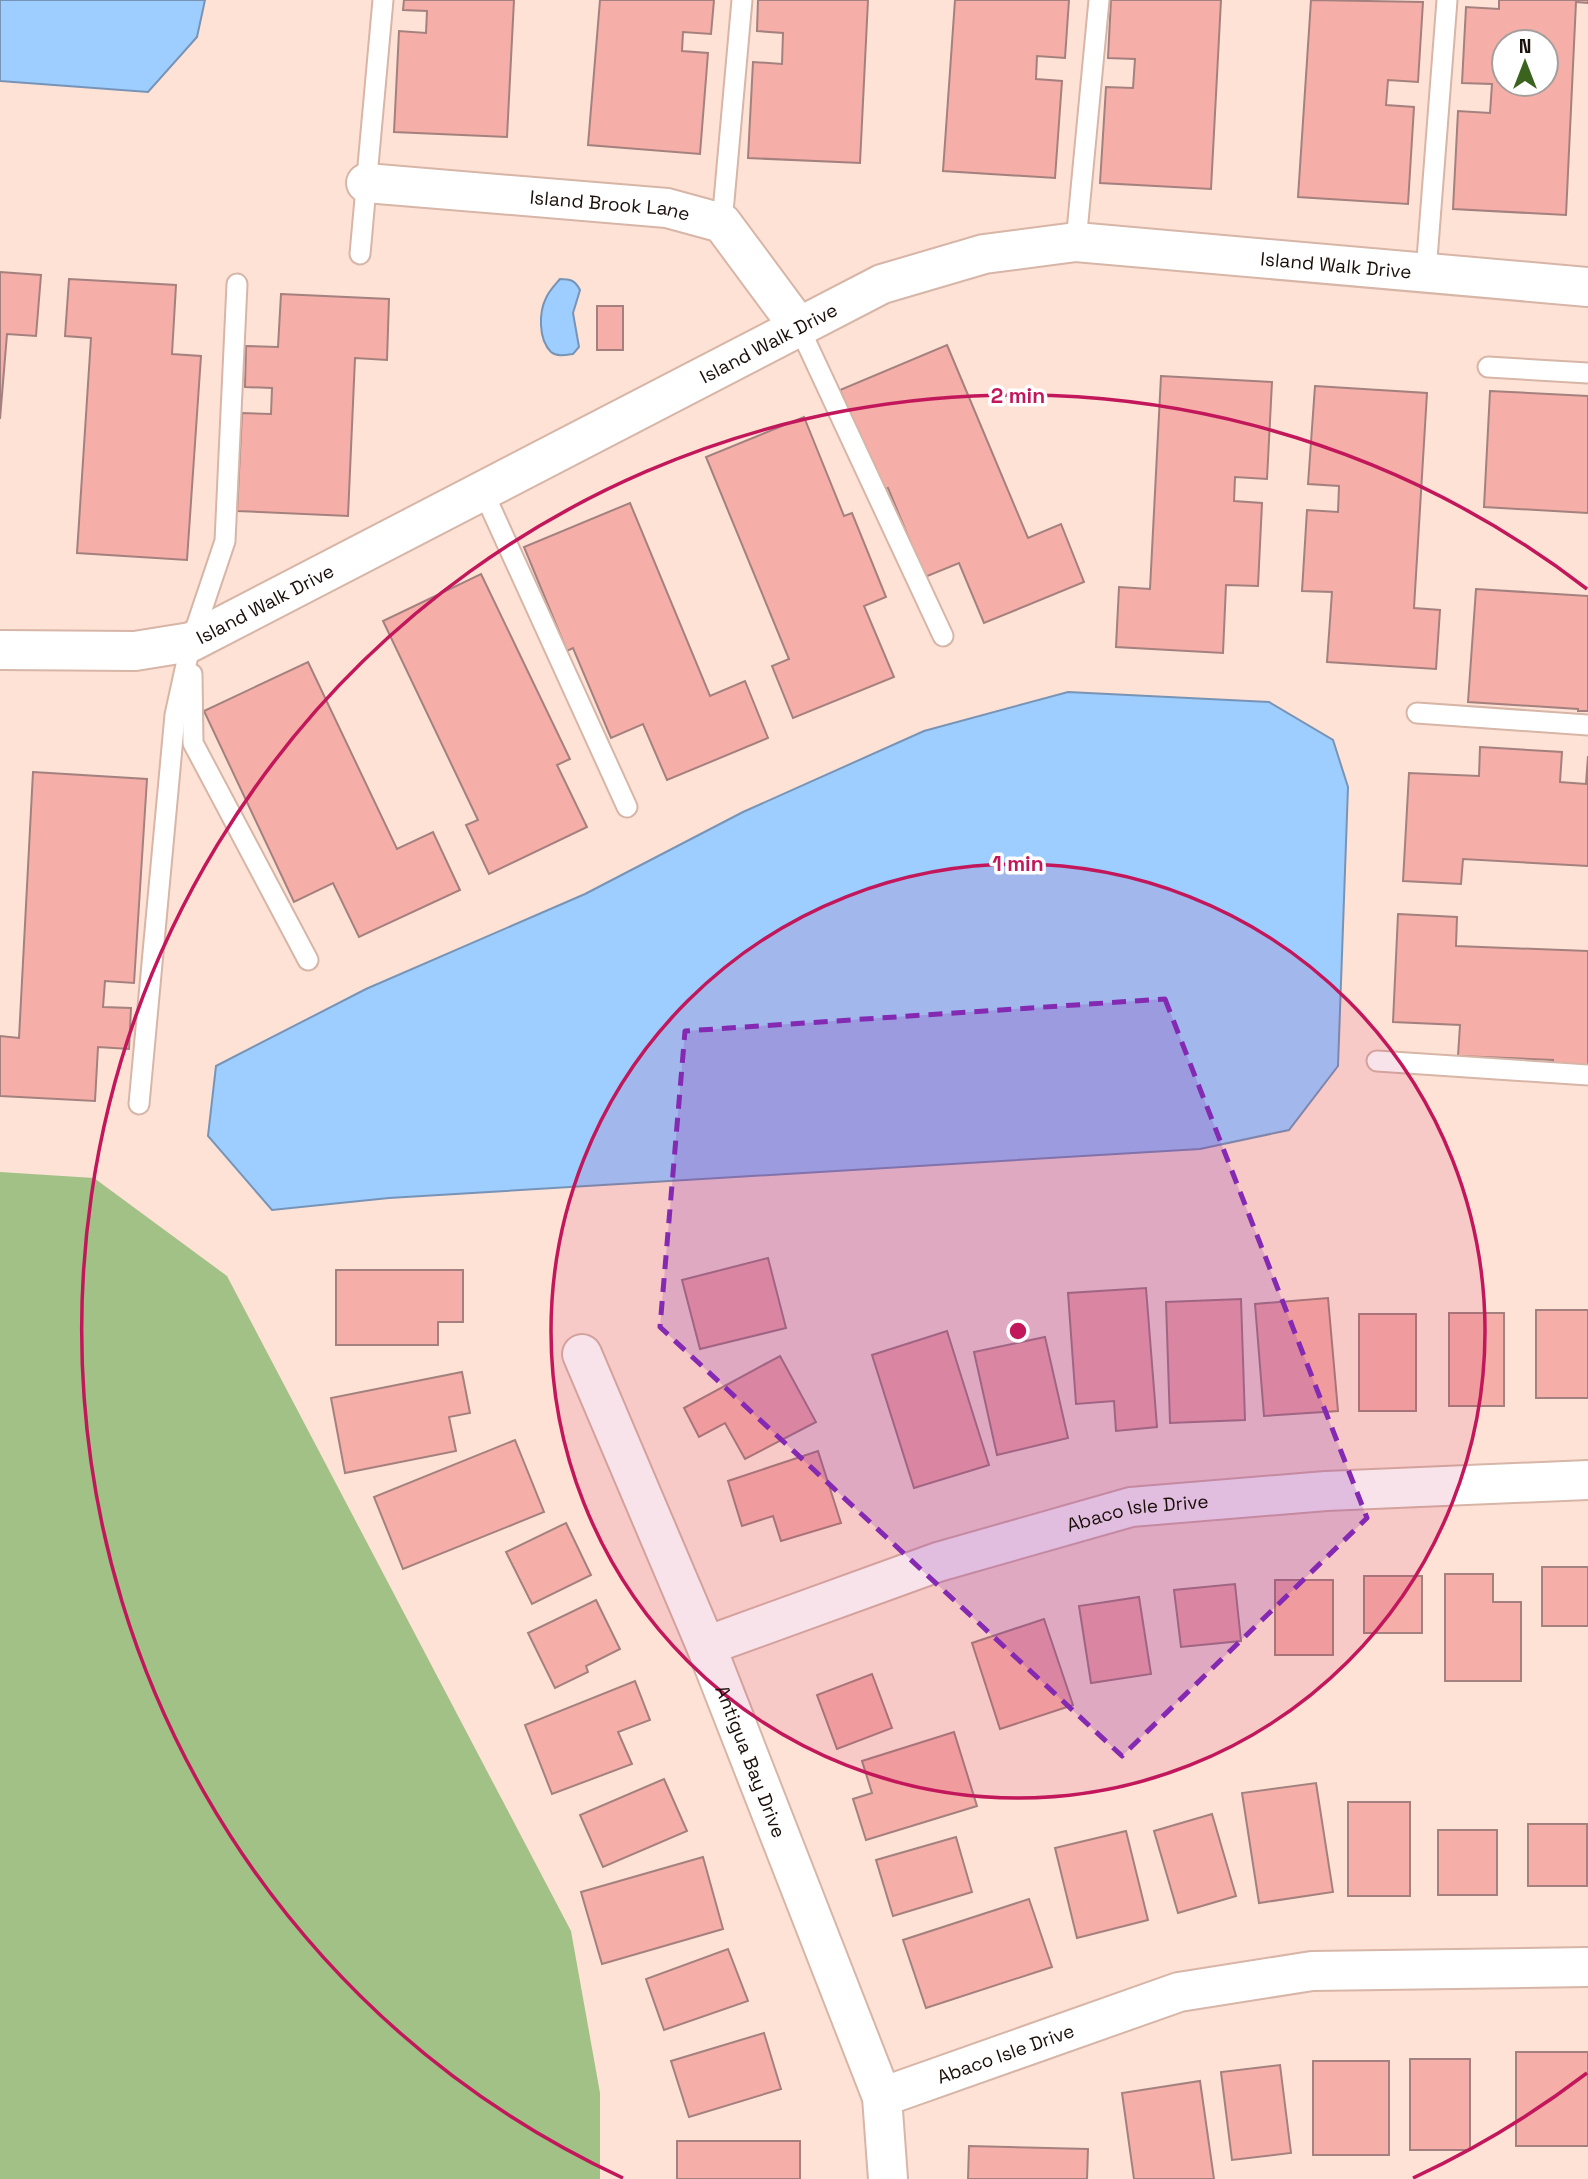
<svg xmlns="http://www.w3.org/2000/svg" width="1588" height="2179" font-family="'Space Grotesk',sans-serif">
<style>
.green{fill:#a1c187}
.water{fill:#9ecdff;stroke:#7794b6;stroke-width:2}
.building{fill:#f6aea8;stroke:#a4817e;stroke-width:2;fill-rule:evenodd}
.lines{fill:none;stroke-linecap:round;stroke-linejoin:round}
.service-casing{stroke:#d7b5a7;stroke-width:23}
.minor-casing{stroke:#d7b5a7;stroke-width:42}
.service{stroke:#fff;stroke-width:19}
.minor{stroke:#fff;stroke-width:38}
.marked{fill:#7b2cbf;fill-opacity:0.2;stroke:#7b2cbf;stroke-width:5;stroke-dasharray:14 9;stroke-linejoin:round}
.ring{fill:none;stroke:#c2185b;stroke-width:3.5}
.labels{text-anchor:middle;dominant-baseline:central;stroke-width:7;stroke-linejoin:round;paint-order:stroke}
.street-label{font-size:19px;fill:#1b0f0a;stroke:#fff}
.centre{fill:#c2185b;stroke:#fff;stroke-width:3.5}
.ring-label{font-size:21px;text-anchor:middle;font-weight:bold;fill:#c2185b;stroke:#fff;stroke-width:7;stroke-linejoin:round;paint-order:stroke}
</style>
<rect width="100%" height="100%" fill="#fee2d6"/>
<path class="green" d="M0 1172 94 1178 227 1276 571 1931 600 2093V2179H0Z"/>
<g class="water">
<path d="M0 0H205L197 37 148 92 0 81Z"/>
<path d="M560 279C570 279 575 280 580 290L573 313 579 347 573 354C566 355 557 357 551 352 538 339 539 312 546 298 549 291 555 285 560 279Z"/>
<path d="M1068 692 1269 702 1333 740 1348 787 1338 1066 1289 1130 1200 1149 389 1198 272 1210 208 1136 216 1066 366 989 585 894 743 812 924 731Z"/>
</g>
<g class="building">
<path d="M404 0H514L507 137 394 132 399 31 426 33 427 11 403 10Z"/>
<path d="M600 0H714L711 34 683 32 682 51 708 53 700 154 588 145Z"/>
<path d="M758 0H868L860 163 748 158 753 62 782 64 783 33 757 31Z"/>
<path d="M955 0H1069L1065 58 1037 56 1036 79 1062 81 1055 178 943 171Z"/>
<path d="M1111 0H1221L1211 189 1100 183 1106 87 1133 88 1135 59 1108 58Z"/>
<path d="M1311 0 1423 2 1418 82 1388 80 1386 105 1414 107 1408 204 1298 197Z"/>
<path d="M1499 0H1588V3L1576 2 1566 215 1453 209 1458 111 1490 113 1492 84 1462 83 1466 7 1499 9ZM1504 42H1546V84H1504Z"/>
<path d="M0 272 41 275 36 336 7 334 0 419Z"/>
<path d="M69 279 176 285 172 354 201 356 187 560 77 553 91 338 65 336Z"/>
<path d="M281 294 389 299 387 360 355 358 348 516 237 511 242 413 271 414 272 388 245 387 246 346 278 347Z"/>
<rect x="597" y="306" width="26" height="44"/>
<path d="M947 345 1028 538 1061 524 1084 582 984 623 959 563 925 577 888 488 882 490 840 390Z"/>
<path d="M1161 376 1272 382 1267 479 1235 477 1234 501 1262 503 1258 586 1226 585 1223 653 1116 647 1119 587 1150 589Z"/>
<path d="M1315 386 1427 393 1414 608 1440 610 1436 669 1327 662 1332 592 1302 591 1307 510 1338 512 1339 486 1308 484Z"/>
<path d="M1490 391 1588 396V513L1484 507Z"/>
<path d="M804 417 844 516 852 513 886 597 864 606 894 677 793 718 772 666 789 659 706 457Z"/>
<path d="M630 503 710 696 745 681 768 738 667 780 643 724 611 738 573 648 567 651 524 547Z"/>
<path d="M481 574 570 759 557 765 587 827 489 874 466 825 478 820 383 621Z"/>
<path d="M1476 589 1588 596V711H1578V709L1468 702Z"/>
<path d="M308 662 397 849 433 832 460 890 359 937 333 883 294 902 204 711Z"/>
<path d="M1480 747 1562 752 1560 782 1586 784 1588 756V866L1463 859 1461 884 1403 881 1409 773 1479 776Z"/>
<path d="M33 772 147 779 134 983 105 981 103 1007 131 1008 129 1049 98 1047 95 1101 0 1096V1036L19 1038Z"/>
<path d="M1398 914 1457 917 1456 946 1588 951V1066L1553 1064V1060L1458 1056 1460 1025 1393 1022Z"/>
<path d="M768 1258 786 1328 700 1349 682 1280Z"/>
<path d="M336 1270H463V1322H438V1345H336Z"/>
<path d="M1146 1288 1157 1427 1116 1431 1114 1401 1076 1404 1068 1293Z"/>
<path d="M1328 1298 1338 1411 1264 1416 1255 1304Z"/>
<path d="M1241 1299 1245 1420 1170 1423 1166 1302Z"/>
<rect x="1536" y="1310" width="52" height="88"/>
<rect x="1449" y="1313" width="55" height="93"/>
<rect x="1359" y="1314" width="57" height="97"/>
<path d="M947 1331 989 1465 914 1488 872 1355Z"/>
<path d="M1045 1337 1068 1438 997 1455 974 1352Z"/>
<path d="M780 1356 816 1422 745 1459 725 1423 699 1437 684 1408Z"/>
<path d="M462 1372 470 1413 449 1417 456 1451 345 1473 331 1398Z"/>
<path d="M515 1440 544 1512 403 1569 374 1497Z"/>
<path d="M818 1451 841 1523 781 1541 773 1516 742 1526 728 1481Z"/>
<path d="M566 1523 591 1575 532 1604 506 1552Z"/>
<rect x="1542" y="1567" width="46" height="59"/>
<path d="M1445 1574H1493V1602H1521V1681H1445Z"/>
<rect x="1364" y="1576" width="58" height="57"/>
<rect x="1275" y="1580" width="58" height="75"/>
<path d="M1235 1584 1241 1641 1181 1647 1174 1590Z"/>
<path d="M1139 1597 1151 1674 1091 1683 1079 1606Z"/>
<path d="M596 1600 620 1649 586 1666 588 1672 555 1688 528 1633Z"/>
<path d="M1044 1619 1073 1705 1000 1729 972 1643Z"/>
<path d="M872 1674 892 1728 837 1749 817 1695Z"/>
<path d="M635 1681 650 1720 618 1732 632 1764 552 1794 525 1725Z"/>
<path d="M954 1732 977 1806 866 1840 853 1799 872 1793 862 1761Z"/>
<path d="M664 1779 687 1831 603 1867 580 1815Z"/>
<path d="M1316 1783 1333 1892 1259 1903 1242 1793Z"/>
<rect x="1348" y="1802" width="62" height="94"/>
<path d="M1212 1814 1236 1896 1178 1913 1154 1831Z"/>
<rect x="1528" y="1824" width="59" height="62"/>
<rect x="1438" y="1830" width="59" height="65"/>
<path d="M1126 1831 1148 1920 1077 1938 1055 1848Z"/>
<path d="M956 1837 972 1892 893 1916 876 1860Z"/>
<path d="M703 1857 723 1929 602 1964 581 1892Z"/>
<path d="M1029 1899 1052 1967 926 2008 903 1940Z"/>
<path d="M728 1949 748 2001 664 2030 646 1979Z"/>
<path d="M764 2033 781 2089 689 2117 671 2061Z"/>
<rect x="1516" y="2052" width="72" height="94"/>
<rect x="1410" y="2059" width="60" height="91"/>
<rect x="1313" y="2061" width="76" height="94"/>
<path d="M1280 2065 1291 2153 1232 2160 1221 2072Z"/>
<path d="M1200 2081 1214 2179H1134L1122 2093Z"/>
<rect x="677" y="2141" width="123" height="38"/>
<path d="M969 2146 1088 2149 1087 2179H968Z"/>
</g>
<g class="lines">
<g class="service-casing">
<g id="service">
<path d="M722 223 742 0"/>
<path d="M1076 242 1099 0"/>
<path d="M360 254 383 0"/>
<path d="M1426 272 1447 0"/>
<path d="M799 327 943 636"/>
<path d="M1488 367 1588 373"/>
<path d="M483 491 627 807"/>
<path d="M192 674 193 743 308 960"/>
<path d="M1417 713 1588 725"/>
<path d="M1377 1061 1588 1075"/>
<path d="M139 1104 175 715 191 642 225 541 237 284"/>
</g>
</g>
<g class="minor-casing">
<g id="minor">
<path id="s1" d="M366 183 667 208 722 223 799 327"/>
<path id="s2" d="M0 650 135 651 191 642 882 284 984 254 1076 242 1588 287"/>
<path id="s3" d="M582 1354 706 1646 882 2097 888 2179"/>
<path id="s4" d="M706 1646 938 1562 1131 1507 1326 1491 1588 1480"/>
<path id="s5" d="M882 2097 1179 1992 1312 1971 1588 1967"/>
</g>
</g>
<use href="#service" class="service"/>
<use href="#minor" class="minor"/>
</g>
<path class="marked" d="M1165 999 1367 1518 1122 1756 660 1327 685 1031Z"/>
<circle cx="1018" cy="1331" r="467" fill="#c2185b" fill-opacity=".12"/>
<g class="ring">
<circle cx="1018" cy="1331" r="467"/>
<path d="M1587 2073A935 935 0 0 1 1413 2178M623 2178A935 935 0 1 1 1587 589"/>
</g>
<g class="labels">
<g class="street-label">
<text stroke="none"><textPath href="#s1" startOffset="245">Island Brook Lane</textPath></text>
<text stroke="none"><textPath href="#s2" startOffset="1430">Island Walk Drive</textPath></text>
<text stroke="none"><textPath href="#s2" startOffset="842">Island Walk Drive</textPath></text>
<text stroke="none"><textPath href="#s2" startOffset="275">Island Walk Drive</textPath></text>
<text stroke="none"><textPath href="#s4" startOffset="453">Abaco Isle Drive</textPath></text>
<text stroke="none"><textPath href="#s3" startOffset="441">Antigua Bay Drive</textPath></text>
<text stroke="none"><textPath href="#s5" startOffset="131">Abaco Isle Drive</textPath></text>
</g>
</g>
<circle cx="1018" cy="1331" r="10" class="centre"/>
<g class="ring-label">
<text x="1018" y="403">2 min</text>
<text x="1018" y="871">1 min</text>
</g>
<g transform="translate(1525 63)"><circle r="33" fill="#ffffff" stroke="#a49f9d" stroke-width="2"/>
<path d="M0-5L12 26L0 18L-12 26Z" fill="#3c631e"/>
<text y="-10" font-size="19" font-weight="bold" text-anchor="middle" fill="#1b0f0a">N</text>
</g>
</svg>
